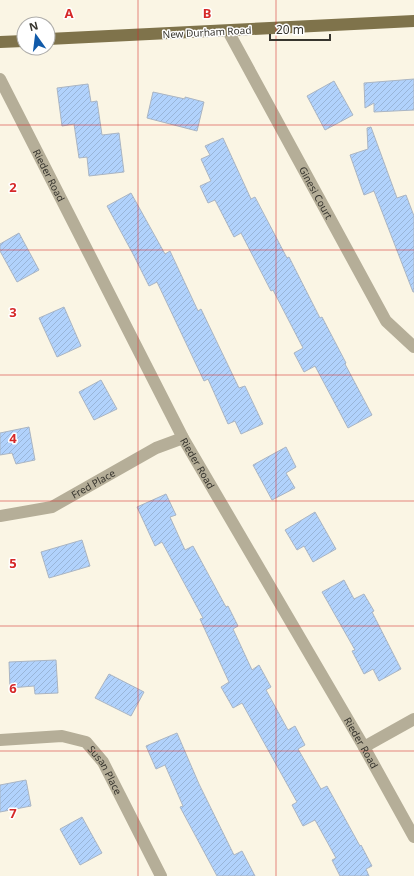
<svg xmlns="http://www.w3.org/2000/svg" width="414" height="876" font-family="'Noto Sans',sans-serif">
<style>
.building{fill:url(#building-hatch);stroke:#aab5c3}
.lines{fill:none;stroke-linecap:round;stroke-linejoin:round}
.minor{stroke:#b5ae98;stroke-width:12}
.major{stroke:#7f734b;stroke-width:12}
.grid{fill:none;stroke:#d62828;stroke-width:1;stroke-opacity:0.55}
.labels{text-anchor:middle;dominant-baseline:central;stroke-width:3;stroke-linejoin:round;paint-order:stroke}
.street-label{font-size:10px;fill:#37352e;stroke:#fff}
.grid-label{font-size:13px;text-anchor:middle;font-weight:bold;fill:#d62828;stroke:#fff;stroke-width:3;stroke-linejoin:round;paint-order:stroke}
</style>
<defs>
<pattern id="building-hatch" width="6" height="6" patternUnits="userSpaceOnUse"><rect width="6" height="6" fill="#b1d2fc"/><path d="M-1 1l2-2M0 6l6-6M5 7l2-2" fill="none" stroke="#99b5d8"/></pattern>
</defs>
<rect width="100%" height="100%" fill="#faf5e4"/>
<g class="building">
<path d="M414 79V110L374 112V103L365 108 364 83Z"/>
<path d="M334 81 353 115 325 130 307 96Z"/>
<path d="M88 84 91 102 97 101 102 135 119 133 124 172 89 176 87 157 79 158 74 124 62 126 57 88Z"/>
<path d="M153 92 185 99V97L204 102 197 131 147 118Z"/>
<path d="M371 127 397 198 406 195 414 216V292H413L374 191 364 195 350 155 368 149 367 128Z"/>
<path d="M223 138 251 199 255 197 287 258 289 257 320 318 322 317 346 363 345 364 372 415 348 428 315 366 304 372 294 353 303 348 273 290 271 291 241 233 234 237 215 200 208 203 200 186 211 181 201 159 210 155 205 146Z"/>
<path d="M131 193 165 254 170 251 198 311 201 309 239 388 245 386 263 424 241 434 235 421 228 424 208 379 204 381 157 282 149 286 133 254 107 206Z"/>
<path d="M19 233 39 270 17 282 0 251V244Z"/>
<path d="M64 307 81 346 57 357 39 318Z"/>
<path d="M101 380 117 409 94 420 79 392Z"/>
<path d="M29 427 35 460 16 464 12 453 0 455V433Z"/>
<path d="M286 447 296 467 286 473 295 488 272 500 253 465Z"/>
<path d="M166 494 176 515 170 517 185 550 193 546 226 607 228 606 238 626 233 629 252 670 259 665 271 687 266 690 288 730 295 726 305 745 298 749 321 789 327 786 360 846 361 845 372 866 366 869 369 876H340L332 860 336 858 315 820 303 826 292 805 297 802 242 703 233 708 221 687 229 682 200 619 203 618 162 542 155 546 137 507Z"/>
<path d="M315 512 336 549 313 562 304 546 297 550 285 530Z"/>
<path d="M82 540 90 566 49 578 41 552Z"/>
<path d="M344 580 354 599 364 594 374 611 372 612 401 669 379 681 373 669 364 674 352 651 355 650 322 592Z"/>
<path d="M56 660 58 693 35 694 34 686 10 688 9 662Z"/>
<path d="M109 674 144 692 131 716 95 698Z"/>
<path d="M177 733 199 784 234 855 242 851 255 876H217L180 807 183 806 165 765 156 769 146 746Z"/>
<path d="M26 780 31 806 0 812V785Z"/>
<path d="M82 817 102 853 80 865 60 829Z"/>
</g>
<g class="lines">
<g class="minor">
<path id="s1" d="M228 31 386 321 414 347"/>
<path id="s2" d="M0 79 183 438 364 747 414 837"/>
<path id="s3" d="M0 516 52 507 156 448 183 438"/>
<path id="s4" d="M0 740 62 736 86 742 103 762 161 876"/>
<path d="M364 747 414 719"/>
</g>
<g class="major">
<path d="M48 39 414 21"/>
<path d="M0 42 24 41"/>
</g>
</g>
<path class="grid" d="M138 0V876M276 0V876M0 125H414M0 250H414M0 375H414M0 501H414M0 626H414M0 751H414"/>
<g class="labels">
<g class="street-label">
<text transform="translate(207 32) rotate(-3)">New Durham Road</text>
<text stroke="none"><textPath href="#s2" startOffset="108">Rieder Road</textPath></text>
<text stroke="none"><textPath href="#s1" startOffset="184">Ginesi Court</textPath></text>
<text stroke="none"><textPath href="#s2" startOffset="432">Rieder Road</textPath></text>
<text stroke="none"><textPath href="#s3" startOffset="100">Fred Place</textPath></text>
<text stroke="none"><textPath href="#s2" startOffset="756">Rieder Road</textPath></text>
<text stroke="none"><textPath href="#s4" startOffset="121">Susan Place</textPath></text>
</g>
</g>
<g class="grid-label">
<text x="69" y="18">A</text>
<text x="207" y="18">B</text>
<text x="13" y="192">2</text>
<text x="13" y="317">3</text>
<text x="13" y="443">4</text>
<text x="13" y="568">5</text>
<text x="13" y="693">6</text>
<text x="13" y="818">7</text>
</g>
<g transform="translate(36 36) rotate(346)"><circle r="19" fill="#ffffff" stroke="#afaeab"/>
<path d="M0-3L7 15L0 10L-7 15Z" fill="#115aa9"/>
<text y="-6" font-size="11" font-weight="bold" text-anchor="middle" fill="#37352e">N</text>
</g>
<path d="M270 34v6h60v-6" fill="none" stroke="#37352e" stroke-width="2"/>
<text x="276" y="34" font-size="12" fill="#37352e" stroke="#ffffff" stroke-width="3" paint-order="stroke">20 m</text>
</svg>
